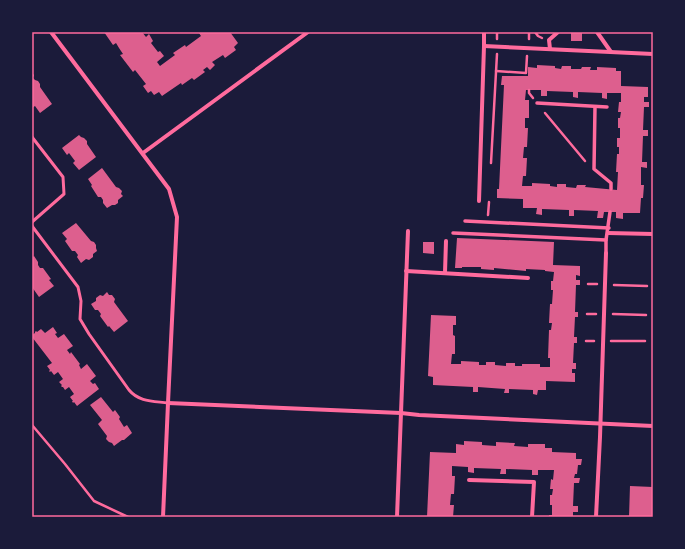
<svg xmlns="http://www.w3.org/2000/svg" width="685" height="549" font-family="Quicksand,sans-serif">
<style>
.building{fill:#dd5f8e;fill-rule:evenodd}
.lines{fill:none;stroke-linecap:round;stroke-linejoin:round}
.path{stroke:#ff6b9d;stroke-width:2.5}
.service{stroke:#ff6b9d;stroke-width:3}
.pedestrian{stroke:#ff6b9d;stroke-width:3.5}
.minor{stroke:#ff6b9d;stroke-width:4}
.neatline{fill:none;stroke:#ff6b9d;stroke-width:1.5}
</style>
<rect width="100%" height="100%" fill="#1b1b3a"/>
<g class="building">
<path d="M104 32H142L146 37 149 34 153 41 151 43 158 52 160 51 164 56 157 62 160 66 175 55 173 53 185 45 186 47 201 36 199 33 201 32H230L238 43 234 47 236 50 225 58 223 55 212 62 215 65 210 70 207 67 203 70 205 72 194 80 192 78 182 85 181 83 162 96 159 92 154 95 151 91 148 93 143 86 146 84 135 70 133 72 120 55 123 54 119 48 116 43 113 45Z"/>
<rect x="571" y="32" width="11" height="9"/>
<path d="M537 65 555 66V68L561 69 562 66H571V69H581L582 67H591L590 70H597V67L616 68V71H621V86L648 87V97H644V102H649V107H644L643 130H648V136H643L642 162H647V168L641 167V185H644L643 198H641L640 213H623V219L616 218V212H604L603 218H597L598 211 574 210V216H569V210L542 209V215L536 214 537 208H523V199L497 198V189H499L504 85H501L502 76H528V67L537 68ZM526 90H541V96H547V91L573 92V97L578 98V92L602 93V98L607 99V93H621V102H619L618 112H621L620 118H618V128H620V138H617V147H619V154H617L616 172H618L617 190 585 187 586 185H577L576 188 566 187V184H557V187L550 186V184L532 183V186H522L523 176H526L527 158H523L524 147H527L528 128H525V118H529V100H525Z"/>
<path d="M32 73 34 75 33 78 35 80 38 81 40 84V87L52 104 40 113 35 106 32 108Z"/>
<path d="M79 135 81 137 84 138 87 141V144L96 157 79 170 73 163 75 161 69 153 67 155 62 148Z"/>
<path d="M102 168 116 187 119 188 122 191 121 194 123 196 118 200V203L115 205H112L107 208 103 203V200L101 197H98L91 186 92 185 88 179Z"/>
<path d="M76 223 91 241 94 242 96 245V248L97 251 93 254V257L89 260 86 259 81 263 77 257 78 255 75 251H72L65 241 67 239 62 233Z"/>
<path d="M457 238 554 242 553 265 580 266V276L576 275V280H580V285H576L575 312H578V317H575L574 337H577V343H574L573 363H576V369H572V373H575V382L546 381V390H538L537 395 533 394V390L509 389V393H504L505 389 478 387V392H473V387L433 385V377L428 376 431 315 456 316V325H453V335L455 336V354H452L451 364H461V361L479 362V365H486V362H495V365L506 366V363H515V366H522V364H540V367H550V358H548L549 330H551L552 323H549L550 304H552L553 290H551V281H553L554 272 545 271V270L526 269V271L494 268V270L481 269V267H462V268H455Z"/>
<path d="M423 242H434V254L423 253Z"/>
<path d="M34 256 38 262V265L40 268H43L51 279 49 280 54 286 39 297 32 287V258Z"/>
<path d="M107 292 109 295H112L115 299 114 302 128 321 114 332 109 326 108 327 100 316 101 314 98 310H95L91 304 96 301V298L100 295 103 296Z"/>
<path d="M53 327 57 333 55 334 58 338 64 334 73 346 67 350 70 354 71 352 80 364 79 365 81 369 87 364 96 376 90 381 93 384 95 383 99 389 77 406 74 402 73 403 72 401H73L70 397 74 394 69 387 65 390 63 387H62L61 386 62 385 59 382 63 379 58 372 54 375 51 371 50 372 49 371 50 370 47 366 52 363 32 337V335L35 333V332L36 331 37 332 41 329 45 333Z"/>
<path d="M101 397 113 412 115 410 120 417 119 419 124 427 127 425 132 433 124 440H122L114 446 112 443 109 442 106 439 107 436 98 424 102 420 90 405Z"/>
<path d="M464 441 482 442V445L496 446V442L515 443 514 446 528 447V444H545V448H552V452L576 453V459H582L581 465H578L577 474H575L574 478H580L579 483H574L573 506H578V512H573V517H549V515H552V505H550V495H552L553 489H550L551 479 553 480 554 470H538V475H532V470L506 469V474H500L501 469 474 468V473L468 472V467L452 466V476H455L454 494H451L450 505H454L453 517H427L430 452 456 453V444L464 445Z"/>
<path d="M630 486 653 487 652 517H629Z"/>
</g>
<g class="lines">
<g class="path">
<path d="M497 32V39"/>
<path d="M535 32 538 36 542 38"/>
<path d="M529 39V32"/>
<path d="M496 71 526 73 527 56"/>
<path d="M529 90V93L533 98"/>
<path d="M545 113 585 161"/>
<path d="M491 163 497 54"/>
<path d="M488 215 489 202"/>
<path d="M588 284H597"/>
<path d="M614 285 647 286"/>
<path d="M587 314H596"/>
<path d="M613 314 646 315"/>
<path d="M586 341H594"/>
<path d="M611 341H645"/>
<path d="M32 425 65 464 94 501 128 517"/>
</g>
<g class="service">
<path d="M32 137 63 177 64 194 32 222"/>
<path d="M32 226 78 287 81 301 80 319 89 334 129 390C139 402 153 401 168 403"/>
</g>
<g class="pedestrian">
<path d="M537 103 607 107"/>
<path d="M595 107 594 169 611 183V189"/>
<path d="M465 221 609 228"/>
<path d="M453 233 606 240"/>
<path d="M606 253V240L610 212"/>
</g>
<g class="minor">
<path d="M51 32 169 189 177 217 168 403 163 517"/>
<path d="M597 32 611 52"/>
<path d="M484 46 653 54"/>
<path d="M550 49 549 40 558 32"/>
<path d="M143 153 308 32"/>
<path d="M479 201 484 46V32"/>
<path d="M608 233 653 234"/>
<path d="M406 271 528 278"/>
<path d="M445 273 446 241"/>
<path d="M168 403 401 413 419 415 653 426"/>
<path d="M469 480 534 482 532 517"/>
<path d="M397 517 408 231"/>
<path d="M596 517 600 437 606 253"/>
</g>
</g>
<rect width="685" height="549" fill="none" stroke="#1b1b3a" stroke-width="66"/>
<rect x="33" y="33" width="619" height="483" class="neatline"/>
</svg>
